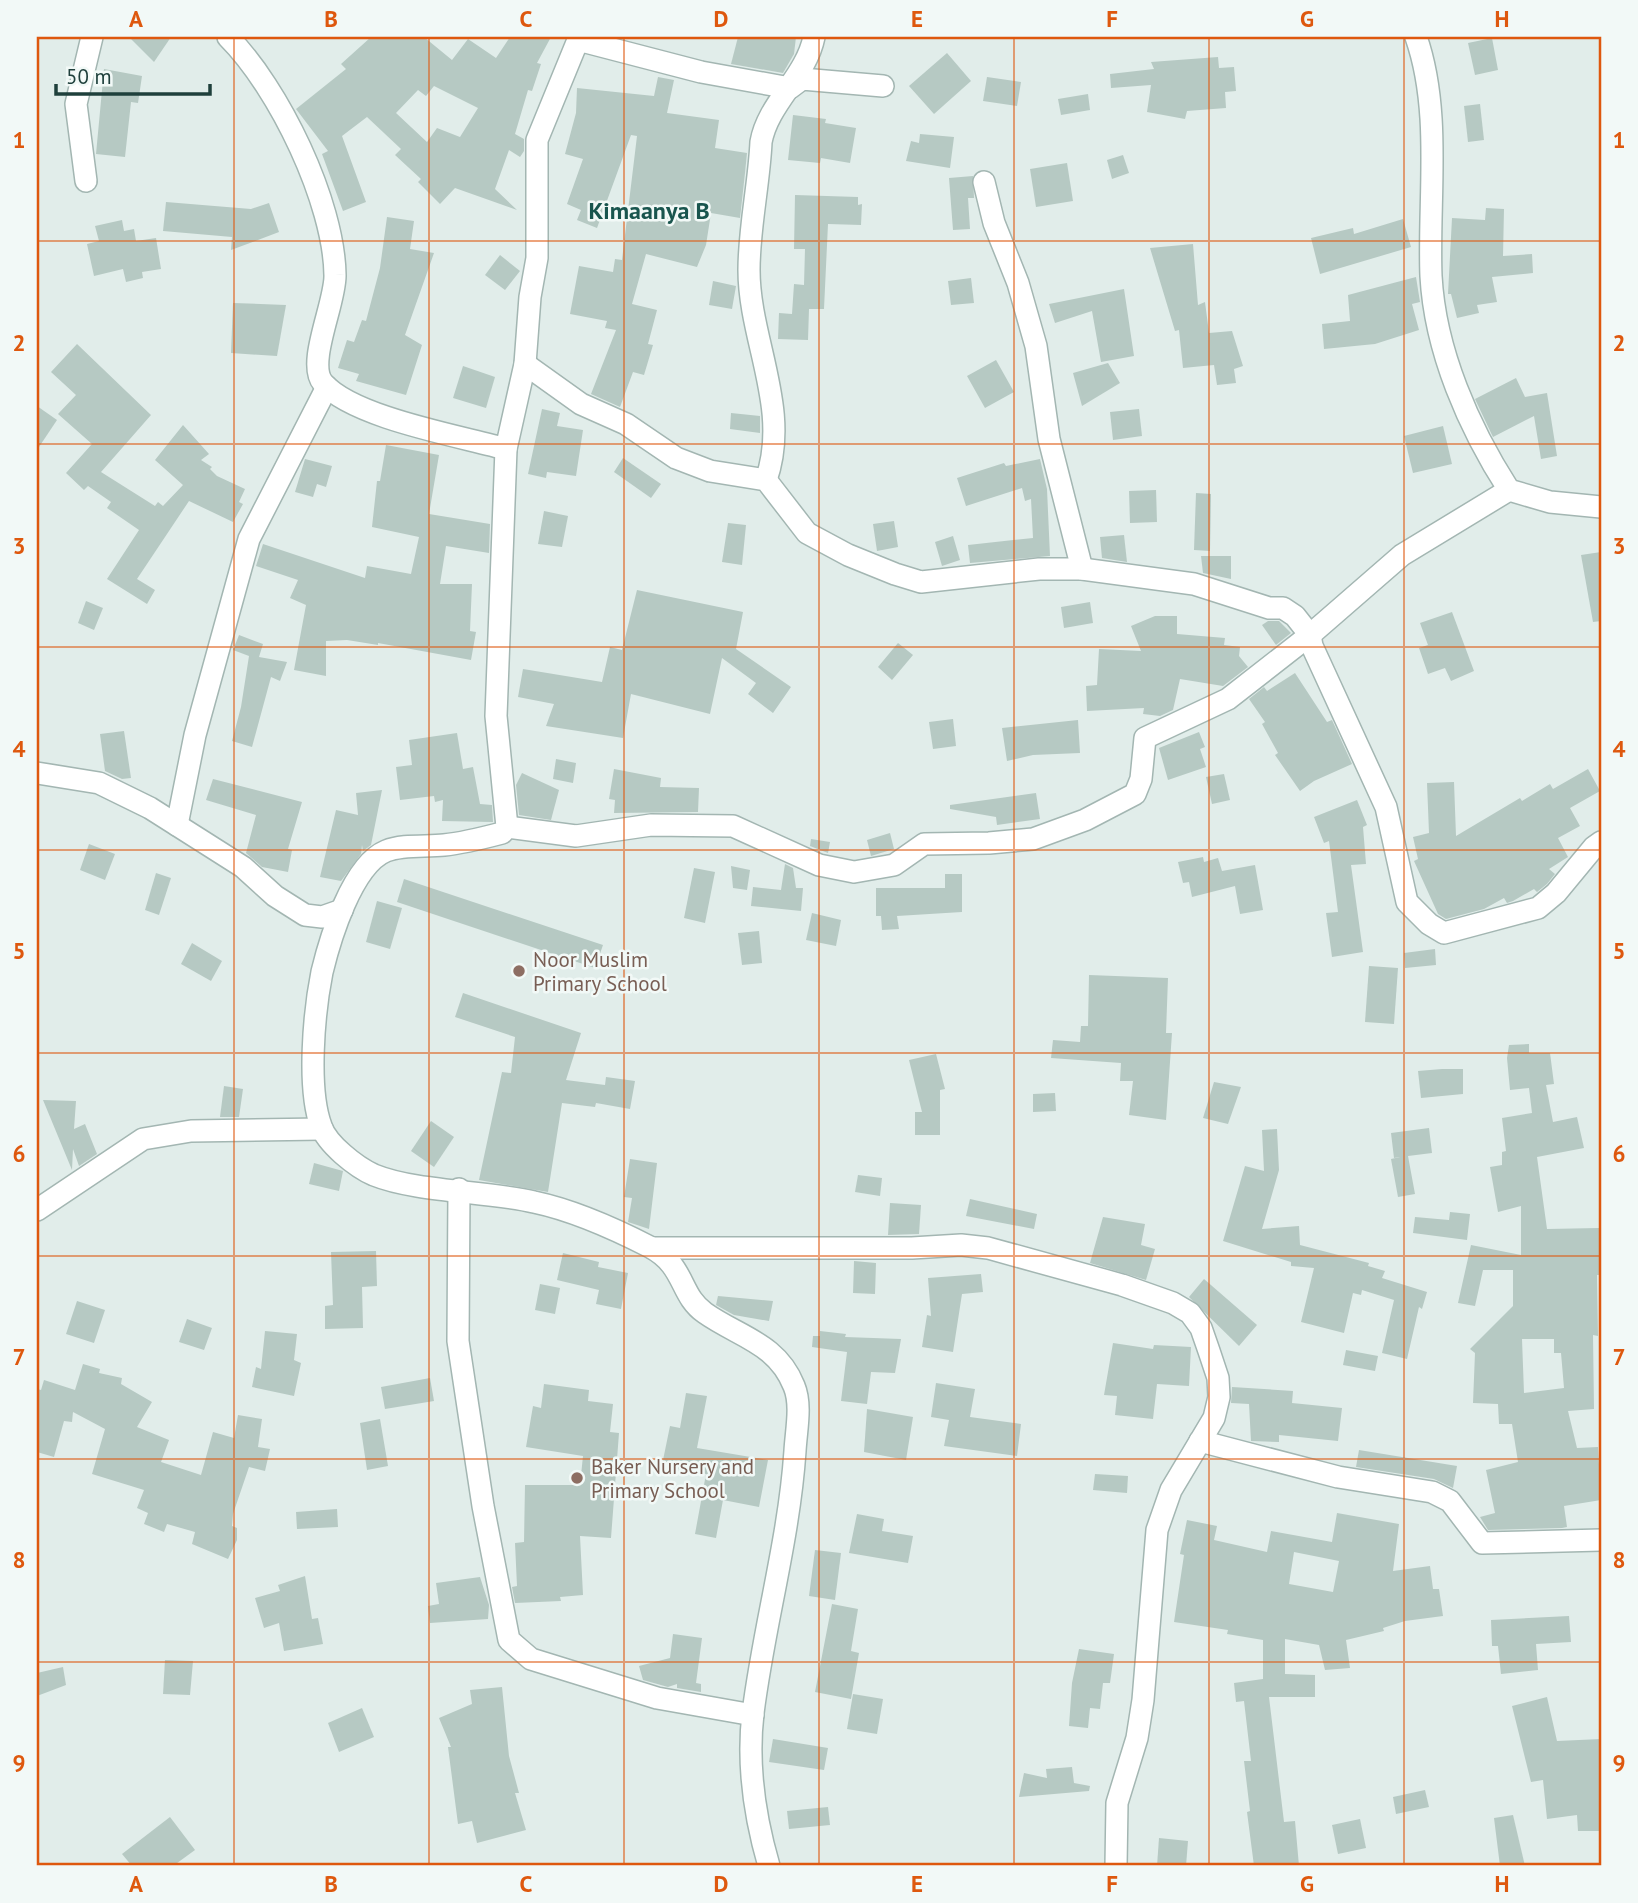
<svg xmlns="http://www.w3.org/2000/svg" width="1638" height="1903" font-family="'PT Sans',sans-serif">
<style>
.building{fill:#b6c9c3;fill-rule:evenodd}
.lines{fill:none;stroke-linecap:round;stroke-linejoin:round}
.street-casing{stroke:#a3b6b2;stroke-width:24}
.street{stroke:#fff;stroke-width:21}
.grid{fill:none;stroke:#de580e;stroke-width:2;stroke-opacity:0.55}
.education-dot{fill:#8d6e63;stroke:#f2f9f7;stroke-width:2.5}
.labels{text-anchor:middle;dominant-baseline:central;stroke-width:5;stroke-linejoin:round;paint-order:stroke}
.education-label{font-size:21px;fill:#785e54;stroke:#f2f9f7;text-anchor:start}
.quarter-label{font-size:24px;font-weight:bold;fill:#19554e;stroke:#f2f9f7}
.neatline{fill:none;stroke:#de580e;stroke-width:2.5}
.grid-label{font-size:23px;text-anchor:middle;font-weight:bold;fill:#de580e}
</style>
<rect width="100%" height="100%" fill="#e1edea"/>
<g class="building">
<path d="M129 37H171L154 62Z"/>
<path d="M371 37H424L452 60 468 39 496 58 510 37H551L537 63 541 64 532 91 528 90 515 134 524 139V151L520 157 509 150 495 189 517 210 455 188 440 204 418 182 421 179 395 155 401 149 367 117 342 136 366 202 343 211 322 154 328 151 296 109 346 69 341 64ZM434 86 478 108 460 137 437 128 427 142 396 113 418 90 426 96Z"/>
<path d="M738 37H796L794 54 783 73 731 64Z"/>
<path d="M1492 38 1498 70 1475 75 1468 43Z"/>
<path d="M947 53 971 81 934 114 909 86Z"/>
<path d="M1218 57 1219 68 1234 67 1236 91 1225 92 1226 108 1187 111 1185 119 1147 112 1151 85 1111 88 1110 74 1154 69 1151 62Z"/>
<path d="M104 69 142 76 138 103 131 102 125 157 96 154Z"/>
<path d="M658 77 674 80 667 113 719 120 715 148 747 153 745 173 740 218 711 213 706 245 697 267 646 254 632 304 657 310 648 344 653 345 644 375 633 372 620 407 591 394 616 330 605 328 607 321 570 314 579 266 613 272 615 259 622 260 637 136 631 135 597 228 577 220 581 210 567 204 583 159 565 154 576 113 577 88 654 96Z"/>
<path d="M987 77 1021 82 1017 106 983 101Z"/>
<path d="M1088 94 1090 110 1061 115 1058 99Z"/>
<path d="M1480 104 1484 140 1468 142 1464 106Z"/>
<path d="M793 115 826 119 825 123 856 128 850 163 821 158 820 163 788 160Z"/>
<path d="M920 134 954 137 950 168 906 161 911 141 919 143Z"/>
<path d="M1123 155 1129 173 1112 179 1107 160Z"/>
<path d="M1067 163 1073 201 1036 207 1030 169Z"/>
<path d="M973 176 974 198H968L970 229 953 230 949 178Z"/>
<path d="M795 195 858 197V205L862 204 861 225 828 224 824 309H809L808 340 778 339 779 313 792 314 794 284 804 285 805 249H794Z"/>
<path d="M166 202 251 209 269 203 279 232 231 250 232 237 163 231Z"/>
<path d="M1486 208 1504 209 1503 256 1532 254 1533 273 1492 277 1497 302 1477 305 1479 313 1457 318 1451 294H1448L1452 218 1485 220Z"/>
<path d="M387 217 414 221 410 249 434 253 405 335 422 345 406 395 356 381 359 374 338 368 347 340 354 342 362 320 366 321 380 268Z"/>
<path d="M1403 219 1411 247 1320 274 1311 238 1353 228 1354 234Z"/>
<path d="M122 220 124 231 134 229 136 241 156 238 161 269 142 272 143 278 126 282 123 269 94 276 87 244 99 241 95 226Z"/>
<path d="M1193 244 1198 305 1205 302 1209 333 1232 331 1243 366 1234 369 1236 383 1217 385 1214 365 1183 368 1179 330 1175 331 1150 248Z"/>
<path d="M500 255 520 271 505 290 485 275Z"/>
<path d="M1416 277 1420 302 1412 304 1419 330 1375 344 1324 349 1322 324 1350 321 1348 295Z"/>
<path d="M971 278 974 303 951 305 948 281Z"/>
<path d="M713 281 736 286 732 309 709 305Z"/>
<path d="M1124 289 1134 356 1101 362 1092 311 1055 323 1049 304Z"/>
<path d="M233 303 286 305 277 356 231 353Z"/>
<path d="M77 344 151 415 101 472 155 506 158 502 163 506 183 485 155 460 183 425 209 454 201 460 212 467 210 469 217 476 245 489 239 502 243 504 233 522 189 501 137 579 155 590 147 604 107 579 139 530 107 508 111 502 88 486 84 490 66 473 92 444 58 414 76 395 51 372Z"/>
<path d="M996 360 1014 392 985 408 967 376Z"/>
<path d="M1108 363 1120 383 1082 406 1073 373Z"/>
<path d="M463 366 495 377 486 408 453 398Z"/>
<path d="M1516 378 1525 397 1547 393 1557 456 1541 459 1534 416 1493 437 1492 435 1475 399Z"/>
<path d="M37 406 57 420 37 450Z"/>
<path d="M542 409 560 413 557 426 583 430 576 476 547 472 546 478 528 474Z"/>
<path d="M1139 409 1142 436 1113 440 1110 412Z"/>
<path d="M731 413 760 416V433L730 429Z"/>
<path d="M1443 426 1452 464 1413 473 1404 436Z"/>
<path d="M386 445 439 455 429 514 490 524 489 553 446 546 440 584H472L470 631 476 632 471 660 378 643V645L347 640 326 641V676L294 670 306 605 290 598 298 580 256 566 263 544 365 578 367 566 411 574 419 537 372 527 377 481H380Z"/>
<path d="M623 458 661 484 651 498 614 472Z"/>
<path d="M305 459 332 466 326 487 317 484 313 497 295 492Z"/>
<path d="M1040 459 1047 489 1050 556 970 563 968 545 1033 538 1031 499 1025 501 1022 488 966 506 957 478 1004 463 1006 466Z"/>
<path d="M1156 490 1157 522 1130 523 1129 491Z"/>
<path d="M1196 493 1211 494 1210 551 1194 550Z"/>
<path d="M544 511 568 516 562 547 538 544Z"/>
<path d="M894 521 898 547 877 551 873 524Z"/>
<path d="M728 523 746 525 742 565 722 562Z"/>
<path d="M1124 535 1127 562 1102 558 1100 537Z"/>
<path d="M953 536 960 560 942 566 935 542Z"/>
<path d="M1601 552V621L1593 622 1581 555Z"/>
<path d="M1201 556H1231V579L1203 573Z"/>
<path d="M637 590 743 612 736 649 791 687 773 713 748 694 756 683 722 658 710 714 631 694 623 738 546 726 554 704 518 697 523 669 602 682 610 647 622 650Z"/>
<path d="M86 601 103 608 94 630 78 623Z"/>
<path d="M1090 602 1093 623 1064 628 1061 607Z"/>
<path d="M1452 612 1474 671 1451 681 1445 668 1428 674 1419 648 1428 645 1420 623Z"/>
<path d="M1155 616H1177V634L1225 638 1224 645 1240 647 1239 656 1248 667 1223 686 1180 679 1173 710 1160 716 1143 714 1144 708 1087 711 1086 686 1097 685 1099 649 1141 651 1131 626Z"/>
<path d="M1268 621H1279L1291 633 1276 645 1262 625Z"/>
<path d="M239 635 263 644 259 657 287 662 280 681 271 677 252 747 232 741 241 707 249 656 233 650Z"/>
<path d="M898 643 913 655 892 680 878 667Z"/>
<path d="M1295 673 1327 722 1332 720 1352 764 1314 781 1300 791 1275 755 1278 753 1262 724 1265 722 1249 699 1264 687 1267 691Z"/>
<path d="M953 719 956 746 933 749 929 722Z"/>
<path d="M1078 720 1080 753 1033 755 1007 761 1002 728Z"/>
<path d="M124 731 131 778 122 779 105 771 100 734Z"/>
<path d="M1199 732 1205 747 1200 749 1206 767 1168 780 1159 748Z"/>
<path d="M457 733 463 769 473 767 480 804 492 805 493 822 442 821 443 800 435 802 434 796 400 800 396 767 412 765 409 740Z"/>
<path d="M556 759 576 763 573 783 553 779Z"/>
<path d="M614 769 661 778 660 787 699 788 698 812 614 813 615 800 609 799Z"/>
<path d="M1588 769 1600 791 1570 808 1580 826 1558 838 1568 857 1549 869 1555 874 1547 884 1537 892 1534 889 1513 901 1507 903 1504 898 1484 909 1446 919 1438 914 1414 861 1418 859 1413 837 1429 833 1427 783 1454 782 1456 836 1520 798 1522 801 1550 784 1553 789Z"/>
<path d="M522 773 559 790 551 820 519 815 516 785Z"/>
<path d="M1224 774 1230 800 1212 804 1206 777Z"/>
<path d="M213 779 302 802 288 849 292 850 288 872 262 867 246 853 256 815 206 800Z"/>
<path d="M382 790 371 845 363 851 362 845 361 854 341 881 320 877 336 810 358 815 356 793Z"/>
<path d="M1036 793 1040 819 997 825 996 817 950 809V805Z"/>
<path d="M1357 800 1367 825 1363 827 1366 864 1351 865 1363 952 1332 957 1326 913 1338 912 1329 841 1324 843 1314 817Z"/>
<path d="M890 833 894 849 871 856 867 840Z"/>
<path d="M811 839 830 842 828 853 810 846Z"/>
<path d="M89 844 115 854 105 880 80 870Z"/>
<path d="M1203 857 1204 862 1218 858 1222 871 1255 865 1263 910 1240 914 1235 886 1192 897 1189 882 1183 883 1178 862Z"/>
<path d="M785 864 793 868 796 888H803L801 911 751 906 753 887 781 890Z"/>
<path d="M731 866 750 870 747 890 733 888Z"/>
<path d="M694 868 715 872 705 923 684 918Z"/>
<path d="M156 873 171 878 159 915 145 910Z"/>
<path d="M945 874H962V912L897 916 899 929 882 930 881 916H876V888H945Z"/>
<path d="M404 879 603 945 595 968 397 902Z"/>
<path d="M377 901 402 908 390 949 366 942Z"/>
<path d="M812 913 841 920 836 946 806 940Z"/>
<path d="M759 931 762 963 742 965 738 933Z"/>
<path d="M192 943 222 961 211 981 181 964Z"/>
<path d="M1435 949 1436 965 1405 968 1404 953Z"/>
<path d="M1369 966 1398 968 1394 1024 1365 1022Z"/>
<path d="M1089 975 1168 978 1166 1033H1172L1166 1120 1129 1115 1133 1081H1120L1121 1063 1051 1058 1053 1040 1080 1042 1081 1026H1088Z"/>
<path d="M463 993 581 1033 566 1080 605 1085 606 1077 635 1081 630 1109 596 1103 595 1107 562 1103 548 1192 479 1180 502 1072 511 1073 515 1037 455 1017Z"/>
<path d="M1529 1044V1053H1550L1554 1084 1546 1085 1553 1122 1577 1117 1584 1148 1537 1157 1547 1229 1599 1228 1600 1275H1597L1598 1336 1593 1335 1594 1409 1568 1411 1577 1448 1598 1447 1601 1500 1564 1506 1567 1527 1562 1528 1488 1530 1480 1517 1495 1513 1486 1470 1518 1462 1512 1424H1499L1498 1404 1473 1403 1475 1353 1470 1349 1513 1306V1270H1483L1475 1306 1458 1303 1471 1245 1521 1255V1206L1498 1212 1490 1167 1502 1165V1152L1506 1151 1502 1118 1532 1113 1529 1088 1510 1090 1507 1058 1509 1045ZM1522 1339H1554V1353H1561L1564 1388 1524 1393Z"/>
<path d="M936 1054 945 1089 940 1090V1135H915V1112H922L909 1060Z"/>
<path d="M1442 1069H1463V1094L1421 1098 1418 1071Z"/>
<path d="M1214 1082 1241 1087 1228 1124 1203 1118Z"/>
<path d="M224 1086 243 1089 239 1117H220Z"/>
<path d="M1055 1093 1056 1111 1033 1112V1094Z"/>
<path d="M43 1100 76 1101 74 1129 85 1124 97 1154 79 1166 73 1149 72 1170Z"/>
<path d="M431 1121 454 1137 434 1167 411 1151Z"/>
<path d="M1429 1128 1432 1153 1408 1156 1415 1194 1398 1197 1391 1159 1400 1157 1394 1158 1391 1133Z"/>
<path d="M1277 1129 1279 1170 1262 1229 1299 1226 1300 1245 1369 1263 1368 1266 1385 1271 1382 1278 1427 1292 1422 1309 1419 1307 1407 1359 1382 1353 1394 1300 1362 1290 1361 1295 1353 1293 1344 1333 1301 1322 1314 1268 1291 1266V1262L1223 1241 1245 1166 1264 1171 1262 1130Z"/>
<path d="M630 1159 657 1163 649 1229 628 1222 632 1198 624 1197Z"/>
<path d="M314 1163 343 1171 339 1191 309 1184Z"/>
<path d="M858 1175 882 1178 880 1196 855 1192Z"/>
<path d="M970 1199 1037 1214 1034 1229 966 1216Z"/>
<path d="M890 1203 921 1205 919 1234 888 1235Z"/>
<path d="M1450 1212 1470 1214 1467 1240 1413 1233 1415 1217 1449 1220Z"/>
<path d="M1103 1217 1145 1224 1141 1245 1155 1249 1146 1280 1090 1263Z"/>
<path d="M376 1251 377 1286 362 1287 363 1328 325 1329V1306L333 1305 331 1252Z"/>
<path d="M563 1253 599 1262 598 1267 628 1273 621 1309 596 1304 599 1290 557 1280Z"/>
<path d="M854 1261 876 1263 875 1294 853 1293Z"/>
<path d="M981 1274 983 1292 962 1294 953 1352 922 1347 927 1315 931 1316 928 1278Z"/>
<path d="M1204 1279 1257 1325 1239 1346 1189 1297Z"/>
<path d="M540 1284 560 1288 555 1314 535 1310Z"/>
<path d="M718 1296 773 1301 769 1321 734 1315 716 1305Z"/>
<path d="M77 1301 105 1310 94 1343 66 1334Z"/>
<path d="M187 1319 212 1328 204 1350 179 1342Z"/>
<path d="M265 1331 297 1334 294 1360 301 1363 294 1396 252 1387 256 1367 261 1369Z"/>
<path d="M820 1331 846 1334 845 1337 901 1339 895 1373 871 1372 867 1404 841 1401 847 1352 812 1347 813 1336H820Z"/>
<path d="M1113 1343 1153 1349 1154 1345 1191 1347 1189 1386 1157 1384 1153 1419 1115 1415 1117 1396 1104 1395Z"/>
<path d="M1346 1350 1378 1356 1375 1371 1343 1365Z"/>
<path d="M83 1364 100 1369 99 1373 122 1378 121 1384 152 1402 137 1427 169 1440 161 1462 201 1475 213 1432 234 1438 238 1415 262 1419 258 1447 270 1449 265 1471 249 1467 233 1514 232 1526 237 1528V1540L228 1559 192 1544 195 1532 167 1524 164 1532 144 1524 148 1513 137 1508 144 1490 92 1474 105 1429 73 1412 72 1422 64 1421 54 1457 37 1452V1389L41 1390 44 1380 75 1390Z"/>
<path d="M430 1378 434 1401 385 1409 381 1387Z"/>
<path d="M936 1383 975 1389 970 1417 1021 1424 1017 1456 944 1446 949 1420 931 1417Z"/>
<path d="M544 1384 589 1390 588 1401 613 1404 610 1432 619 1433 611 1538 580 1536 583 1595 560 1597 561 1601 515 1603 512 1587 517 1586 515 1543 524 1542 525 1485H580L583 1456 526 1447 533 1406 541 1408Z"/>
<path d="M1232 1387 1293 1391 1292 1403 1342 1408 1338 1441 1279 1435V1442L1251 1441 1249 1404 1231 1403Z"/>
<path d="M686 1393 707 1396 697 1448 768 1460 759 1507 723 1500 716 1538 695 1534 706 1474 662 1465 670 1426 680 1428Z"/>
<path d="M867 1409 913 1417 906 1460 864 1452Z"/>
<path d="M380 1419 388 1466 367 1470 360 1423Z"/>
<path d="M1359 1450 1457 1466 1453 1488 1434 1479 1356 1467Z"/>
<path d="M1095 1474 1128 1476 1127 1493 1093 1490Z"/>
<path d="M337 1509 338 1527 297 1529 296 1512Z"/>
<path d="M1337 1513 1399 1524 1393 1571 1430 1566 1433 1589H1439L1443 1616 1405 1621 1383 1628 1384 1631 1346 1640 1350 1668 1325 1670 1319 1645 1285 1639V1674L1315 1675V1697H1269L1284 1822 1295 1821 1299 1866H1254L1247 1812 1250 1811 1244 1761H1251L1244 1701 1236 1702 1234 1683 1263 1679V1640L1227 1634 1228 1630 1174 1622 1184 1555 1180 1554 1187 1520 1217 1526 1214 1540 1267 1552 1271 1531 1332 1542ZM1294 1552 1339 1561 1333 1592 1289 1584Z"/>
<path d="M857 1514 884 1519 882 1531 913 1536 908 1563 849 1553Z"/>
<path d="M815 1550 841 1553 835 1600 809 1596Z"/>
<path d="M305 1576 312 1619 318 1618 323 1644 284 1651 279 1623 264 1628 255 1598 280 1591 278 1585Z"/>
<path d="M480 1577 489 1605 488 1619 430 1623 428 1606 439 1604 436 1583Z"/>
<path d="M832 1604 858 1609 851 1651 859 1653 851 1699 815 1692Z"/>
<path d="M1569 1616 1571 1642 1536 1644 1538 1670 1501 1674 1498 1646H1492L1491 1620Z"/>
<path d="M673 1634 702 1638 696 1683 701 1684V1692L677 1688V1684L668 1687 643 1680 639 1666 670 1658Z"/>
<path d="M1079 1649 1114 1654 1110 1683H1103L1100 1709 1090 1708 1088 1728 1069 1726 1072 1683Z"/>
<path d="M165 1660 193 1661 190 1695 163 1694Z"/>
<path d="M63 1667 66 1685 37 1696V1673Z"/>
<path d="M502 1687 509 1756 519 1793H515L526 1830 477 1843 472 1821 458 1824 448 1747H451L439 1718 472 1704 470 1690Z"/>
<path d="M853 1694 883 1699 877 1734 847 1729Z"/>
<path d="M1547 1697 1557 1741 1601 1739V1831H1578L1577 1815 1547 1819 1543 1780 1531 1782 1512 1706Z"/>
<path d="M362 1708 374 1737 339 1752 328 1723Z"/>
<path d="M773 1739 828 1748 824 1770 769 1762Z"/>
<path d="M1072 1767 1074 1783 1090 1786 1089 1791 1019 1797 1024 1773 1047 1778 1046 1769Z"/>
<path d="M1425 1790 1429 1807 1396 1814 1393 1797Z"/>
<path d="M828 1807 830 1825 789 1829 787 1811Z"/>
<path d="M1513 1815 1525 1866H1500L1494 1818Z"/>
<path d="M170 1817 195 1850 173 1866H132L122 1854Z"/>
<path d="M1360 1819 1366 1848 1338 1854 1332 1825Z"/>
<path d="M1159 1838 1188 1841 1186 1866H1157Z"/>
</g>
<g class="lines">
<g class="street-casing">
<g id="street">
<path d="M228 37C279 88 334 202 335 275 336 302 306 363 323 383 354 418 460 436 506 449"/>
<path d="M1416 37C1442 111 1428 199 1431 276 1435 351 1469 428 1509 490L1550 502 1601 507"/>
<path d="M86 181 76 104 92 37"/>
<path d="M984 182 994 223 1018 283 1036 346 1049 439 1082 569"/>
<path d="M525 364 581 404 626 424 676 458 710 471 766 480 807 533 848 555 895 574 921 582 1039 569H1082L1194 584 1269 608H1283L1295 616 1310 635 1312 646 1386 807 1407 902 1429 924 1444 933 1538 908 1556 893 1594 847 1601 842"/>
<path d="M766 480C791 409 749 340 749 270 749 227 759 185 761 142 768 103 806 77 814 37"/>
<path d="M37 773 99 783 150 808 243 867 275 896 305 915 322 917 342 910"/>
<path d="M177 825 195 735 249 539 327 387"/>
<path d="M507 827 576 836 651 825 733 826 819 865 854 872 894 865 924 844 989 843 1033 839 1085 820 1135 794 1141 779 1145 738 1228 699 1310 635 1402 555 1509 490"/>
<path d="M459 1189 458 1341 483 1506 509 1640 531 1659 657 1698 753 1715"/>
<path d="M37 1210 143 1139 191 1131 322 1129"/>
<path d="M653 1248H912L961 1245 988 1248 1122 1285 1173 1303 1190 1313 1201 1328 1209 1351 1218 1378 1219 1397 1214 1418 1171 1490 1157 1530 1143 1700 1137 1738 1117 1803 1116 1866"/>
<path d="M1200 1441 1338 1477 1432 1492 1450 1501 1482 1543 1601 1540"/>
<path d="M769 1866C755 1818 747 1764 753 1713 764 1625 789 1540 795 1451 796 1431 802 1405 794 1386 777 1343 739 1337 705 1313 679 1295 686 1266 650 1247 615 1229 572 1210 534 1202 487 1191 416 1192 374 1175 356 1167 327 1144 321 1126 307 1088 314 1012 322 972 330 939 352 865 386 851 403 844 426 847 444 845 464 843 483 838 502 833L507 827 496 716 506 449 525 364 530 297 537 258V140L578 40 701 72 790 88 802 79 883 86"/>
</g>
</g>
<use href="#street" class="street"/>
</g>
<path class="grid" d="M234 37V1866M429 37V1866M624 37V1866M819 37V1866M1014 37V1866M1209 37V1866M1404 37V1866M37 241H1601M37 444H1601M37 647H1601M37 850H1601M37 1053H1601M37 1256H1601M37 1459H1601M37 1662H1601"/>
<g class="education-dot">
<circle cx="519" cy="971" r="7"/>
<circle cx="577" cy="1478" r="7"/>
</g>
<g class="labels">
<g class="education-label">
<text x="533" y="959">Noor Muslim<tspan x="533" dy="24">Primary School</tspan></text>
<text x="591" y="1466">Baker Nursery and<tspan x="591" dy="24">Primary School</tspan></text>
</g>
<g class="quarter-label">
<text x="649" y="210">Kimaanya B</text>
</g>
</g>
<rect width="1638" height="1903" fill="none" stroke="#f2f9f7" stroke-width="77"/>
<path d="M56 84v10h154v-10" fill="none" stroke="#1f403c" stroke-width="3.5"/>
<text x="66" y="84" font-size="21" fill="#1f403c" stroke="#f2f9f7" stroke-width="5" paint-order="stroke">50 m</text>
<rect x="38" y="38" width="1562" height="1826" class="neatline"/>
<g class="grid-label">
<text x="136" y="27">A</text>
<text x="331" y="27">B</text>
<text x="526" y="27">C</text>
<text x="721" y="27">D</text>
<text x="917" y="27">E</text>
<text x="1112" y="27">F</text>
<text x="1307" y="27">G</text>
<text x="1502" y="27">H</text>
<text x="19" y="148">1</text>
<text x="1619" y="148">1</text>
<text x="19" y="351">2</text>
<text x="1619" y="351">2</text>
<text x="19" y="554">3</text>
<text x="1619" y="554">3</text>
<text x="19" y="757">4</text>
<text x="1619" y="757">4</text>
<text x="19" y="959">5</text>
<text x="1619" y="959">5</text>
<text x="19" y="1162">6</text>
<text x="1619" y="1162">6</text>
<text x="19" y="1365">7</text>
<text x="1619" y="1365">7</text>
<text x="19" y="1568">8</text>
<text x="1619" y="1568">8</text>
<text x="19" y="1771">9</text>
<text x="1619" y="1771">9</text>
<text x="136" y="1892">A</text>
<text x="331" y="1892">B</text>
<text x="526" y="1892">C</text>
<text x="721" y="1892">D</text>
<text x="917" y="1892">E</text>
<text x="1112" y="1892">F</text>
<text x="1307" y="1892">G</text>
<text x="1502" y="1892">H</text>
</g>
</svg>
